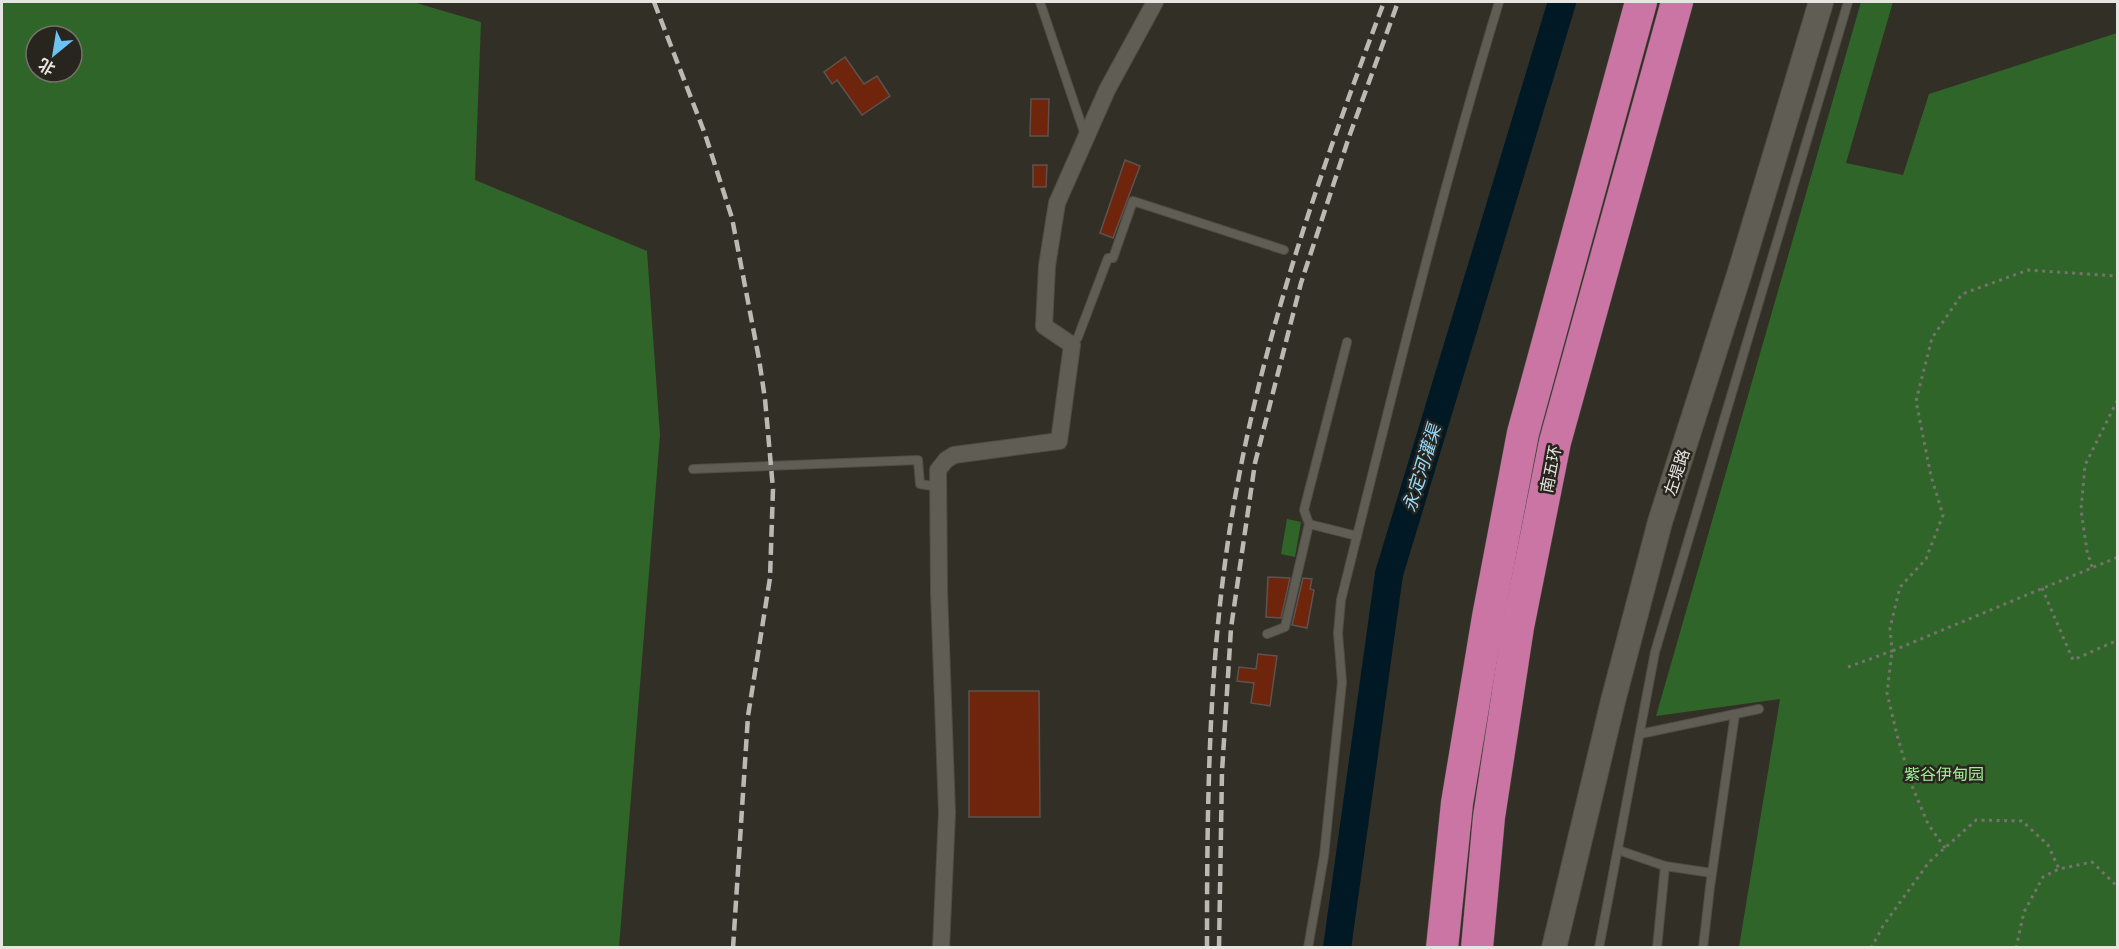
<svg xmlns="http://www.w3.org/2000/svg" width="2119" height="949" font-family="Commissioner,'Noto Sans SC',sans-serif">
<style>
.green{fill:#30652a;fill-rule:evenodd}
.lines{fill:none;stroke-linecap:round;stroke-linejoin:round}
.river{stroke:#001925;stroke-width:28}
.building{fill:#6e250c;stroke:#5d524f;stroke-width:1.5}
.service-casing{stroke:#4f4d45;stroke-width:10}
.minor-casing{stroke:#4f4d45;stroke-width:18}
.secondary-casing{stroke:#4f4d45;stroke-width:26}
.motorway-casing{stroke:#4f4d45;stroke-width:33}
.path{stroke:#75736b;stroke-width:3;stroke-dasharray:3 4.5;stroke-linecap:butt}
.service{stroke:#605d54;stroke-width:8}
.minor{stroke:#605d54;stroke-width:16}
.secondary{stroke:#605d54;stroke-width:24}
.motorway{stroke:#cb75a4;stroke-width:32}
.rail{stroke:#bbb9b3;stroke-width:4.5;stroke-dasharray:12 6;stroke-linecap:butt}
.labels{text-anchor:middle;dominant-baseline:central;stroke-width:5;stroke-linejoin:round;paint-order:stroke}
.street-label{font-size:16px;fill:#e7e5e0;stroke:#27251d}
.park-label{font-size:16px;fill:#a2ef98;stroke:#27251d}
.water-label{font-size:18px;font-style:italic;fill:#96dafd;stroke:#27251d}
</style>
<rect width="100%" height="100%" fill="#312f26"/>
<g class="green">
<path d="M2 2H413L481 22 475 180 647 251 660 435 619 947H2ZM36 36H72V72H36Z"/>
<path d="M1861 2H1893L1846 163 1903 175 1929 94 2117 33V947H1739L1780 699 1656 716Z"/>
<path d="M1287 519 1301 522 1295 557 1281 554Z"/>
</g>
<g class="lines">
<path class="river" d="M1337 948 1389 574 1562 2"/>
</g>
<g class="building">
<path d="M845 57 864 84 877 76 890 96 862 115 837 80 832 84 824 72Z"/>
<path d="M1031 99H1049L1048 136H1030Z"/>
<path d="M1125 160 1140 166 1113 238 1100 233Z"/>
<path d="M1033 165H1047L1046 187H1033Z"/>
<path d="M1268 577 1290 578 1281 618 1266 617Z"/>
<path d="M1303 578 1312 579 1310 589 1314 590 1307 628 1292 625Z"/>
<path d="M1258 654 1277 656 1270 706 1251 703 1254 683 1237 681 1239 667 1256 669Z"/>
<path d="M969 691H1039L1040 817H969Z"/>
</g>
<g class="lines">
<g class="service-casing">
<g id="service">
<path d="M1040 2 1085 135"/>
<path d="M1072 345 1078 337 1108 258H1113L1133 201 1284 250"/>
<path d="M693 469 918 460 920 484 939 487"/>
<path d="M1309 524 1357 536"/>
<path d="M1267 634 1285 627 1309 524 1304 510 1347 342"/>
<path d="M1640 734 1759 709"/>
<path d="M1618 850 1665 866 1657 948"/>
<path d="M1665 866 1712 873"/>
<path d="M1308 948 1324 856 1342 682 1338 633 1341 600C1391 400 1439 199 1499 2"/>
<path d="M1599 948 1655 652 1848 2"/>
<path d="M1703 948 1710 887 1735 714"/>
</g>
</g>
<g class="minor-casing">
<path id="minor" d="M941 948 947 813 939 591 938 470 946 460 954 455 1059 441 1072 345 1044 326 1047 266 1057 203 1107 90 1155 2"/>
</g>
<g class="secondary-casing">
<path id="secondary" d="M1554 948 1613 701 1660 522 1739 275 1821 2"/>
</g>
<g class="motorway-casing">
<g id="motorway">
<path d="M1442 948 1457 803 1488 617 1523 433 1641 2"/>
<path d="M1477 948 1489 817 1518 627 1555 442 1677 2"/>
</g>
</g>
<g class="path">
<path d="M2092 567 2087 551 2081 510 2085 465 2118 399"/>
<path d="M2042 588 2073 660 2118 640"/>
<path d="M1848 667 1892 651 1890 628 1900 587 1926 559 1943 515 1931 476 1916 401 1932 338 1962 294 2028 270 2118 276"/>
<path d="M1945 848 1928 824 1912 786 1897 735 1887 693 1892 651 2118 557"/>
<path d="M1871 948 1883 926 1929 862 1976 820 2022 821 2048 845 2059 869"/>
<path d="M2016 948 2024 912 2043 877 2059 869 2092 862 2118 887"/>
</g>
<use href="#service" class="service"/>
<use href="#minor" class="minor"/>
<use href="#secondary" class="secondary"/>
<use href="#motorway" class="motorway"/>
<g class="rail">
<path d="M654 2 705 134 732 218 759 359 765 399 773 489 770 578 748 716 733 948"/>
<path d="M1207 948C1207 821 1208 689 1225 563 1250 370 1316 183 1384 2"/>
<path d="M1219 948 1222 772 1231 628 1255 463 1301 283 1349 137 1398 2"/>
</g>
</g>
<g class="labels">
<g class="street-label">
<text transform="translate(1550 469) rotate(-79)">南五环</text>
<text transform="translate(1676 472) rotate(-72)">左堤路</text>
</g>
<g class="park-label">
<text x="1944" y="773">紫谷伊甸园</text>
</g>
<g class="water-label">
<text transform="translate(1421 468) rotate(-73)">永定河灌渠</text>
</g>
</g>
<rect width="2119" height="949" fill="none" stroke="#e7e5e0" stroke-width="6"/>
<g transform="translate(54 54) rotate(210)"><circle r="28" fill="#27251d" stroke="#74726b" stroke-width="1.5"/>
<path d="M0-4.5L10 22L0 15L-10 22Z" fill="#6cc3f2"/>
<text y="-9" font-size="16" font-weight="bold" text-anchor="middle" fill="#e7e5e0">北</text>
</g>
</svg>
